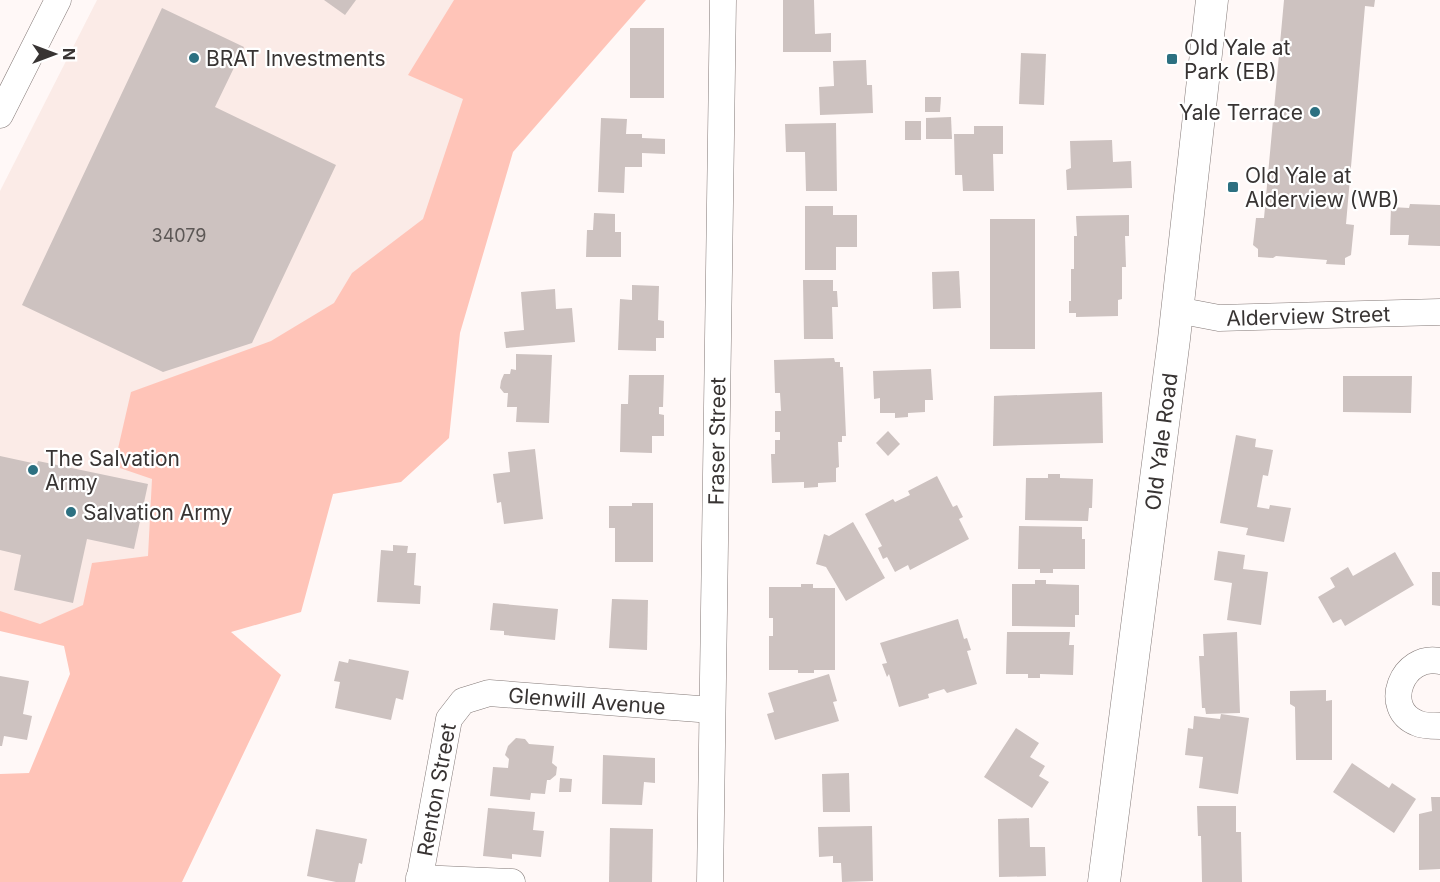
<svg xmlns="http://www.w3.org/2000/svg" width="1440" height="882" font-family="Inter,sans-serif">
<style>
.built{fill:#fbebe7}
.green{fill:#ffc4b8}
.building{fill:#cdc2c0}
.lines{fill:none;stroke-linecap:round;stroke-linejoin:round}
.minor-casing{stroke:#847a78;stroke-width:27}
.major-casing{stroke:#847a78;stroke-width:33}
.minor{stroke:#fff;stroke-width:26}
.major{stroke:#fff;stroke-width:32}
.poi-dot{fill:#2c7081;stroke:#fff;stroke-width:2}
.labels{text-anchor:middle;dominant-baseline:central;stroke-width:4.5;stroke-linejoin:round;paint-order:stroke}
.number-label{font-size:18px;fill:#5d5856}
.poi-label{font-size:21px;fill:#383433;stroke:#fff;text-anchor:start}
.street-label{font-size:21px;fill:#383433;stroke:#fff}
</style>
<rect width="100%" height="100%" fill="#fff8f7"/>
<path class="built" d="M97 0H590L182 608 55 639 0 620V191Z"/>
<path class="green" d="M454 0H646L513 152 460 333 449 438 401 482 333 494 301 612 231 632 281 675 182 882H0V774L29 773 70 674 64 646 0 631V611L40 624 83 605 92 563 148 556 152 479 114 466 131 392 271 341 334 303 352 273 423 219 463 99 408 75Z"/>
<g class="building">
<path d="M324 0H356L345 15Z"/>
<path d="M783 0H814L815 34 831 33V52H783Z"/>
<path d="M1284 0H1375L1374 7 1365 6 1346 224 1354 225 1351 255 1345 258V265L1326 264 1327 260 1276 256 1273 258 1258 257V249L1253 245 1256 218H1264Z"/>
<path d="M162 8 244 47 215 107 336 165 252 343 163 372 22 305Z"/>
<rect x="630" y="28" width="34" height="70"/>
<path d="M1021 53 1046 54 1044 105 1019 104Z"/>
<path d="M866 60 867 85H872L873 113 820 115 819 87 834 86 833 61Z"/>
<path d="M925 97H941L940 112H925Z"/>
<path d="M951 117 952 139H926V118Z"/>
<path d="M601 118 627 119 626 134H642V138L665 139V154L642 153V167H625L624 193 598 192Z"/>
<rect x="905" y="121" width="16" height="19"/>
<path d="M836 123 837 191H806L805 152H786L785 124Z"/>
<path d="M974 126H1003V154H993L994 191H963L962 175H955L954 134H974Z"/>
<path d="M1112 140 1113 162 1131 161 1132 188 1067 190 1066 170 1071 168 1070 141Z"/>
<path d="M1410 204 1440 205V246L1408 245 1409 235H1390L1391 207 1409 208Z"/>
<path d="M805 206H833V215H857V247H836V270H805Z"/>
<path d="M594 213 615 214V232H621V257H586L587 230H593Z"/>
<path d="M1129 215V236H1125L1126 267H1122V299L1118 300V316L1076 317V313H1069V301H1071V269H1074V236H1077L1076 216Z"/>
<rect x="990" y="219" width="45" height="130"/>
<path d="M959 271 961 308 933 309 932 272Z"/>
<path d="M803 280H833V291H837L838 307H832L833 339H804Z"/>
<path d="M632 285 659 286 658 320 664 321V338H656V351L618 350 620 299 632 300Z"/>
<path d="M555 289 556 309 572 308 575 342 506 348 504 332 524 330 521 292Z"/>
<path d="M516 354 552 355 549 423 516 422 517 407H507L508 393H504L500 388 501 381 504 374H510L511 369 516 370Z"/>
<path d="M834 358 835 362H840V367H843L846 436H842V442H838L839 467 836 468V482L818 483V487L804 488V482L772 483 771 454H775V440H780V432H775V411H781L780 393H775L774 360Z"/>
<path d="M931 369 933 400H925V412L908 413V417L895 418V413H880V398L874 399 873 371Z"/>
<path d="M629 375H664L663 407H659V414L664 415V436H652V453L620 452 621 404H628Z"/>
<path d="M1343 376H1412L1411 413 1343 412Z"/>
<path d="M1102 392 1103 443 993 446 994 396Z"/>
<path d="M888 431 900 444 888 456 876 443Z"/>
<path d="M1236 435 1256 439 1255 447 1273 450 1268 476 1263 475 1257 507 1269 509 1270 505 1291 508 1284 542 1246 535 1248 528 1220 523Z"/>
<path d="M535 449 543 519 504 524 501 502 497 503 493 474 510 472 508 452Z"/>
<path d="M0 456 37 464 38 461 148 484 134 549 87 539 73 603 14 590 21 555 0 550Z"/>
<path d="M1048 474H1060V478L1093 479 1092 508H1089L1088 521 1025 520 1026 478H1048Z"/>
<path d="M937 476 953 507 957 505 963 517 959 519 969 539 910 570 908 565 895 572 887 557 883 559 878 548 882 546 865 514 893 499 895 502 910 495 908 491Z"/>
<path d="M632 503H653V562H615V528H609V506H632Z"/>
<path d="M853 522 885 578 846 601 826 567 816 564 824 534 829 536Z"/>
<path d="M1019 526 1082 527V539H1085V569H1053V573H1040V569H1018Z"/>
<path d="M393 545 408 546 407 553H416L414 585 421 586 420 604 377 602 381 550 393 551Z"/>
<path d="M1218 551 1245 555 1243 569 1268 572 1261 625 1227 620 1232 583 1214 580Z"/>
<path d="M1395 552 1414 585 1345 626 1341 619 1333 623 1318 597 1335 587 1330 578 1348 567 1353 576Z"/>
<path d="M1432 572H1440V606L1432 605Z"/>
<path d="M1035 580H1046V584L1079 585V615H1075V627L1012 626V584H1035Z"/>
<path d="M801 584H813V588H835V670H814V673H798V670H769V636H773V618H769V587H801Z"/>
<path d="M612 599 648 600 647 650 609 648Z"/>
<path d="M493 603 558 609 555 640 504 635V631L490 630Z"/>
<path d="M958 619 964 639 967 638 971 650 967 651 977 684 947 693 944 689 928 694 929 698 899 707 889 674 887 677 882 664 887 663 880 643Z"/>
<path d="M1007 632H1070L1069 645H1074L1073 675 1040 674V678H1028V674H1006Z"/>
<path d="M1237 632 1240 713 1206 714 1205 708H1202L1199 656H1204L1203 634Z"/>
<path d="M349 659 409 671 403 700 396 698 391 720 335 708 340 682 334 681 339 661 348 663Z"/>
<path d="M829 674 837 701 833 702 839 721 775 740 767 714 774 712 768 693Z"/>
<path d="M0 676 29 681 23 714 32 716 27 740 4 736 2 746H0Z"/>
<path d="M1326 690V701L1332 700V760H1296L1295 707 1290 704V691Z"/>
<path d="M1221 714 1249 718 1238 794 1199 788 1203 757 1185 755 1188 728 1193 729 1194 716 1220 719Z"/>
<path d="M1016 728 1039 743 1030 757 1045 766 1039 776 1049 782 1032 808 984 777Z"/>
<path d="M516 738 525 739 529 744 554 746 552 763 557 767 556 775 550 780H547L545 794 531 793 530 800 490 796 493 767 508 768 509 759 505 755 508 746Z"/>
<path d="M603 755 655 758V783L644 782 642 805 602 804Z"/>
<path d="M1352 763 1389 788 1392 783 1416 799 1394 833 1333 792Z"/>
<path d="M849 773 850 812H823L822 774Z"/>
<path d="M560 778 572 779 571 792H559Z"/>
<path d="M1431 797H1440V869L1419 870V814L1432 811Z"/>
<path d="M1197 806H1236V832H1241L1242 882H1202L1201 836H1198Z"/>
<path d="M488 808 535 812 533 830 544 831 541 857 512 854V859L483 856Z"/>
<path d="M1029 818 1030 847H1045L1046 876 999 877 998 819Z"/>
<path d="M872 826 873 881 842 882 841 863H833V856L819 857 818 827Z"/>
<path d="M610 828 653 829 652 882H609Z"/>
<path d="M316 829 367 839 362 864 359 863 355 882H336L307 876Z"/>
</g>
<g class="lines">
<g class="minor-casing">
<g id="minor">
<path d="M0 115 58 0"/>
<path id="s1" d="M1177 310 1219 318 1440 312"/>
<path d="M1440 661C1402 653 1381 709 1417 723 1423 726 1433 726 1440 726"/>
<path d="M419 878 512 882"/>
<path id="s2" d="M419 882 449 719 463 701 489 693 712 710"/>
<path id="s3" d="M710 882 723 0"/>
</g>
</g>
<g class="major-casing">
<g id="major">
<path id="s4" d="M1104 882 1174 339 1212 0"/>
</g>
</g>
<use href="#minor" class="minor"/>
<use href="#major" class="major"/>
</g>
<g class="poi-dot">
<circle cx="194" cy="58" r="6"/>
<rect x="1166" y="53" width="12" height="12" rx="3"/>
<circle cx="1315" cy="112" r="6"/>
<rect x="1227" y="181" width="12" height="12" rx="3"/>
<circle cx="33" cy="470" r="6"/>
<circle cx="71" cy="512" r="6"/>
</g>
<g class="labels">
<g class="number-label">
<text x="179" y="235">34079</text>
</g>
<g class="poi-label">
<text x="1184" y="47">Old Yale at<tspan x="1184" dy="24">Park (EB)</tspan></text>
<text x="206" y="58">BRAT Investments</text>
<text x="1303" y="112" text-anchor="end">Yale Terrace</text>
<text x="1245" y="175">Old Yale at<tspan x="1245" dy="24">Alderview (WB)</tspan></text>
<text x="45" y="458">The Salvation<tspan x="45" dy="24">Army</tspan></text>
<text x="83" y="512">Salvation Army</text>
</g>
<g class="street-label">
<text stroke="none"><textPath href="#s1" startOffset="132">Alderview Street</textPath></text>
<text stroke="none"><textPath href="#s3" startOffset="441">Fraser Street</textPath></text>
<text stroke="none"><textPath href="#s4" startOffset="444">Old Yale Road</textPath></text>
<text stroke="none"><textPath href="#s2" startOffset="314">Glenwill Avenue</textPath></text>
<text stroke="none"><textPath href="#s2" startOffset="94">Renton Street</textPath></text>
</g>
</g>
<g transform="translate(54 54) rotate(90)" stroke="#ffffff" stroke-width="4.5" paint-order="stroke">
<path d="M0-4.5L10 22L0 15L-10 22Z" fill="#383433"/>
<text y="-9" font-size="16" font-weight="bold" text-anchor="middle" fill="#383433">N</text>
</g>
</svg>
